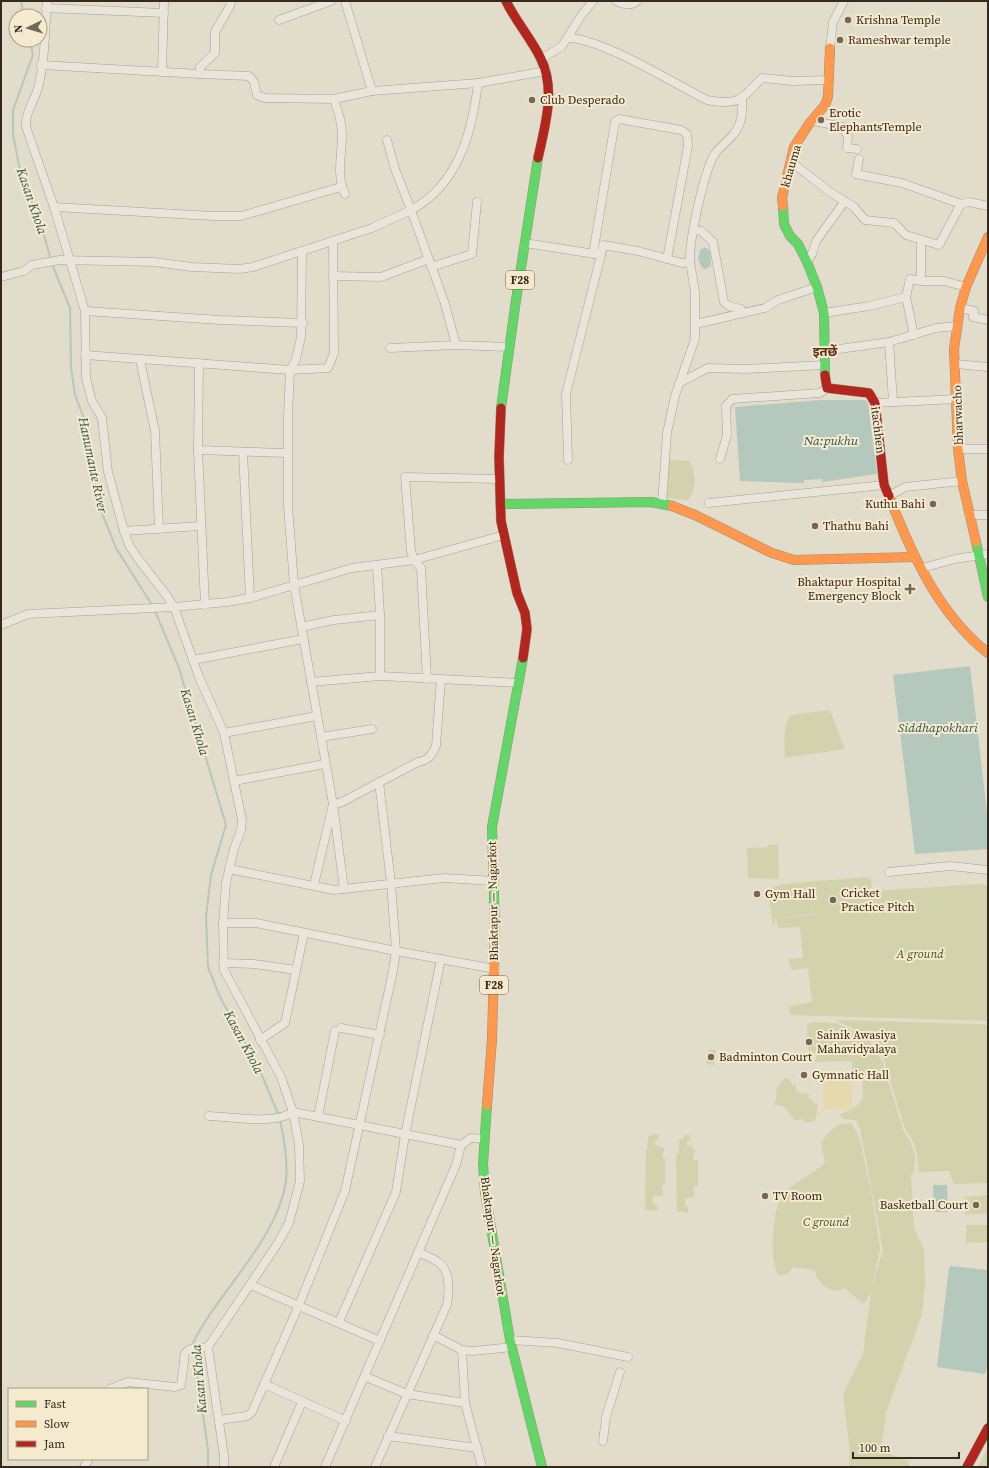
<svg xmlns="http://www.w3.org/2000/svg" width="989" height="1468" font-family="'Source Serif 4','Noto Sans Devanagari',serif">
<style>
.green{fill:#d2d3ac}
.sand{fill:#e6d9b0}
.water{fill:#b5c8bd}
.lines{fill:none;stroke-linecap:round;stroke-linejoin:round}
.stream{stroke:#b5c8bd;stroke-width:2}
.street-casing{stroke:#a7a093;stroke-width:9}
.fast-casing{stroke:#979083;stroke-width:10}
.slow-casing{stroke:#979083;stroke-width:10}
.jam-casing{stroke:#979083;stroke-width:10}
.street{stroke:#eae5db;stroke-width:8}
.fast{stroke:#63d668;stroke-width:9}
.slow{stroke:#ff974d;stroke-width:9}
.jam{stroke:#b3261e;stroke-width:9}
.poi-dot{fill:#726759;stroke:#f5eace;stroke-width:1.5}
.labels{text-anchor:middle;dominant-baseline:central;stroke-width:4;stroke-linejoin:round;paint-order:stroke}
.shield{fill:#f5eace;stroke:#6f6251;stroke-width:1}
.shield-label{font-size:11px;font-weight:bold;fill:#35281c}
.poi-label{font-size:12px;fill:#35281c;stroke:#f5eace;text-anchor:start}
.street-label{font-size:12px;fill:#35281c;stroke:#f5eace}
.park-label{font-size:12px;font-style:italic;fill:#455123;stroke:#f5eace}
.water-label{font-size:13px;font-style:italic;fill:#2b5553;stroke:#f5eace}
.neighbourhood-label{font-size:13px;font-weight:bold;fill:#612b1c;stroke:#f5eace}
</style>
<rect width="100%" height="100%" fill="#e2dcca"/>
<g class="green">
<path d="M668 460 689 461C696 471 697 490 688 500L666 498Z"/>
<path d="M830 710 845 749 785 758C785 744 782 726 791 715Z"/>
<path d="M768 845H778L779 879 748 878 747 848 768 847Z"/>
<path d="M866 877 869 878 872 883 870 891 983 884 988 887V1021L790 1015 789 1006 812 1002 808 968 792 970 788 959 803 958 800 927 778 928 776 918 813 915 811 897V896L812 914 775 918V924H773L768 891 771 888 783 884Z"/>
<path d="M835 1020 978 1024H984L987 1026 988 1183 954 1184 949 1171 918 1172C919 1155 916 1143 905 1129L883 1057 876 1043 856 1030Z"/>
<path d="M813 1022 836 1023 868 1038 882 1061 903 1130 910 1141 915 1155 914 1172 911 1175 914 1228 924 1250 925 1283 922 1315 886 1412 881 1450 910 1462 908 1467H849L850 1452 843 1394 863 1354 871 1291 866 1302 862 1303 845 1288 836 1291C826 1290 816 1280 815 1270L792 1267 788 1274 780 1276C768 1267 773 1212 780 1200 790 1183 811 1176 825 1163L821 1143C828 1132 838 1120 852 1124L859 1137 871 1191 880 1249 872 1286 883 1250 860 1128 856 1120 843 1119 840 1114 852 1110 863 1099 862 1075 852 1074V1061L815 1062 817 1054 808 1051 807 1024Z"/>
<path d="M709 1049 716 1050 713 1065 706 1064Z"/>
<path d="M785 1078 790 1079 791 1083 796 1086V1092L809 1094 808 1098 818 1105 815 1121 807 1123 802 1119 796 1121 783 1106 775 1105 777 1088Z"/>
<path d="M651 1134H659L658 1140H655V1145L664 1148 662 1158H665V1184L662 1185 663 1196H653V1204H657V1211L645 1210 646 1150H647L648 1136H651Z"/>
<path d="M684 1135H690L691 1141H687V1146H692V1149H695L693 1160H698V1186L693 1187 694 1197 685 1198V1207H688V1213L677 1211 676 1156 679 1151V1139H684Z"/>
<path d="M988 1195V1213L965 1215 964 1197Z"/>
<path d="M966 1225H988V1242L966 1243Z"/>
<path d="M988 1447V1467H978Z"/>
</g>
<path class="sand" d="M824 1074 853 1075 852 1110 823 1109Z"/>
<g class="water">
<path d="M705 247 710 251 711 266 705 269 702 268 698 259 700 250Z"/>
<path d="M820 400H865L868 403 877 474 822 482V479L804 480V483L740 481 735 407Z"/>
<path d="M970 666 988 821V849L915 854 893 675Z"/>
<path d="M933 1185H947L948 1212H934Z"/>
<path d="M951 1266 988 1270V1361L986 1372 984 1374 937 1367 949 1268Z"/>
</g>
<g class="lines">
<g class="stream">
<path d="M21 1 24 16"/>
<path d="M30 40 33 55 13 110V135L21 175 42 228 51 260"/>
<path d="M52 264 70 308 71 368 75 395 87 426 92 466 100 508 116 548 152 605"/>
<path d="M155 611 179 668 226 825 211 875 206 917 208 967 220 997 258 1066 279 1116"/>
<path d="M193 1347V1343C219 1290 277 1241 286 1181 288 1164 284 1137 280 1120"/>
<path d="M194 1351 208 1450V1467"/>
</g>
<g class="street-casing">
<g id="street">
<path d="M47 1C45 30 45 61 38 88 34 102 25 112 26 127L54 207 85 311 86 378 92 401 102 418 108 472 124 531 129 545 139 560 167 596 174 607 199 677 224 733 242 820 241 830 234 849 226 883 223 923 224 970 281 1077 293 1112 299 1145 300 1181 289 1223 278 1243 208 1347 224 1456V1467"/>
<path d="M231 1 230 6 215 32V53L200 67V74L249 76 254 82 257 95 265 98 334 99 372 91 478 83"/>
<path d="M345 1 372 91"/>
<path d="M616 1C623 4 631 7 637 1"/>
<path d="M46 8 164 13"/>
<path d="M279 20 331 1"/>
<path d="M568 38C601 38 675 84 707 100 738 106 741 100 762 78L793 81 829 80"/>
<path d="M830 48 833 22 844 1"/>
<path d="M543 58 562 46 581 16 593 1"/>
<path d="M41 65 200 74"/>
<path d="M162 72 164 1"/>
<path d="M334 99C338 111 342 122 342 135 342 155 336 176 345 194"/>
<path d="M814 121 843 127 848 137 847 148 857 149"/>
<path d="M387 140 395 169 411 210C458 185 472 133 478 83L546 71"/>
<path d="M859 159 856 174 902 183 961 204 969 202 988 206"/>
<path d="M790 161 830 192 854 207 865 220 894 223 906 235 939 245 961 204"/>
<path d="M54 207 213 216H241L341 187"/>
<path d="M694 230 701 231 713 242 724 302 729 306 741 309 743 313"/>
<path d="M525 243 601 255 603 245 638 251 682 263 690 262 695 292V339L675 396 667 433 662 504"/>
<path d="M302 251 301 337 296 359 290 370 288 415V506L294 585 333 804 344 889"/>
<path d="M593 254 615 122 619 119 681 130 687 134 688 146 667 259"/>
<path d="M690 262C689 240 703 177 713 157 718 148 726 143 732 136 742 126 743 112 742 99"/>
<path d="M807 262 812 254 816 241 845 201"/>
<path d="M431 267 472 254 477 202"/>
<path d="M333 276 381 277 429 259"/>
<path d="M1 277 24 271 32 265 60 260 154 262 192 267 239 269 253 267 372 228 411 210 445 304 456 345"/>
<path d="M921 281V240"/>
<path d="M960 308 974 311 973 317 988 320"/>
<path d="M85 311 220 320 303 323"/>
<path d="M824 313 869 306 906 297"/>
<path d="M696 324 765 308 778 300 817 287"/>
<path d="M914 335 906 297 910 279 921 281H944L966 287"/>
<path d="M889 342 893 401"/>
<path d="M390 348 456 345 509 347"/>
<path d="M825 351 889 342 936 328 957 326"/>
<path d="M85 355 290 370 328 368 334 353 333 241"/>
<path d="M140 360 155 431 159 529"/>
<path d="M199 363 198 450 205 605"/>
<path d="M956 364 988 367"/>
<path d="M679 383 708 368 746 369 825 365"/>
<path d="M875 403 957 399"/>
<path d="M958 449H988"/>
<path d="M198 450 287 453"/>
<path d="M243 452 250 598"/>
<path d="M720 459 727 435 726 406 732 399 820 393 827 388"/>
<path d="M568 460 566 394 601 255"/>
<path d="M889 496 905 487 962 481"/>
<path d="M709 503 884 485"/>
<path d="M969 515H988"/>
<path d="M124 531 200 526"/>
<path d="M377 565 380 615V676"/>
<path d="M922 568 955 559 988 554"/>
<path d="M1 625 28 614 174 607 227 602 250 598 352 568 414 560 504 535"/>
<path d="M301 627 334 620 380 615"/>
<path d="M193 660 303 639"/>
<path d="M427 679 421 568 414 560 411 551 405 477 499 479"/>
<path d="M311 682 380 676 519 683"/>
<path d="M224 733 317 716"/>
<path d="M321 737 372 729"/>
<path d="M234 781 325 764"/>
<path d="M229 869 334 890 444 878 494 881"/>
<path d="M889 872 950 866 988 870"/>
<path d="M314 885 333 804 340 803 418 762C429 760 431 756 436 746L441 679"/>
<path d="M223 923H256L396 951 495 969"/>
<path d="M223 963 254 964 296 970"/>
<path d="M341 1028 380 1035"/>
<path d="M260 1040 285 1023 304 933"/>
<path d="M209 1116C232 1117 274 1125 293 1112L461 1145 471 1138 484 1139"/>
<path d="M318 1117 335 1031"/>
<path d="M251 1285 380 1341"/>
<path d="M339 1322 396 1192 405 1135 441 959"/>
<path d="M433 1335 462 1350 473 1351 512 1347"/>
<path d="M510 1340 558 1343 628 1357"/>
<path d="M462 1350 465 1403 482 1467"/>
<path d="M366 1377 407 1394 465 1403"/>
<path d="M264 1384 346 1421"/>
<path d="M110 1389 128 1382 175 1387 181 1385 185 1353 190 1349 208 1347"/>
<path d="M219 1420 247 1416 252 1412 299 1305 345 1191 393 971 396 951 391 883 379 782"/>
<path d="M388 1436 477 1448"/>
<path d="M603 1441 606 1417 620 1372"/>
<path d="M84 1467 89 1459"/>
<path d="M274 1467 302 1402"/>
<path d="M325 1467 456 1165 461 1145"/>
<path d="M375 1467 447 1305C449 1292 451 1270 438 1262 432 1258 424 1255 418 1252"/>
</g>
</g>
<g class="fast-casing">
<g id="fast">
<path d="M783 206 784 224 790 236 798 244 807 262 817 287 824 313 825 375"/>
<path d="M501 408 516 300 538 158"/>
<path d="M500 504 651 502 672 506"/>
<path d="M976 542 988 597"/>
<path d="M495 930 492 827 523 658"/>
<path d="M487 1105 483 1164 485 1192 510 1340 542 1467"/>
</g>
</g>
<g class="slow-casing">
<g id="slow">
<path d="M783 206 782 198 794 147 809 124 825 105 828 97 830 48"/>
<path d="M889 496C911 553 939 615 988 653"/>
<path d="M672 506 695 515 772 553 794 560 915 557"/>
<path d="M976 542 962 481 958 449 954 349 960 308 966 287 988 237"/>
<path d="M487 1105 492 1039 495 930"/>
</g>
</g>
<g class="jam-casing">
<g id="jam">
<path d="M506 1C516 22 531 38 541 59 556 90 545 126 538 158"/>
<path d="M825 375 827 388 869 393 875 403 884 485 889 496"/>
<path d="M501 408 499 457 501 521 517 593 525 613 527 629 523 658"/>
<path d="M967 1467 988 1428"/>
</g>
</g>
<use href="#street" class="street"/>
<use href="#fast" class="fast"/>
<use href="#slow" class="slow"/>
<use href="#jam" class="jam"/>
</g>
<g class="poi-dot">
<circle cx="848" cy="20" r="4"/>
<circle cx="840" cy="40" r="4"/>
<circle cx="532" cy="100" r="4"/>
<circle cx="821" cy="120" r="4"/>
<circle cx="933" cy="504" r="4"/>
<circle cx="815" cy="526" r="4"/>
<path d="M908 583h4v4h4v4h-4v4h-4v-4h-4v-4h4z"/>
<circle cx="757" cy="894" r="4"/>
<circle cx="833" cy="900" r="4"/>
<circle cx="809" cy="1042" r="4"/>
<circle cx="711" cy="1057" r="4"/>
<circle cx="804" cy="1075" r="4"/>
<circle cx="765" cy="1196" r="4"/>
<circle cx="976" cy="1205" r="4"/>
</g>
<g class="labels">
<g class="shield">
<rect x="506" y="271" width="28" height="18" rx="3"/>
<rect x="480" y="976" width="28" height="18" rx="3"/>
</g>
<g class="shield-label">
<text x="520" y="280">F28</text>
<text x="494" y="985">F28</text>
</g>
<g class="poi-label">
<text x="856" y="20">Krishna Temple</text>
<text x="848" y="40">Rameshwar temple</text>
<text x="540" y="100">Club Desperado</text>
<text x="829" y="113">Erotic<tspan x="829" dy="14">ElephantsTemple</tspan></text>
<text x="925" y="504" text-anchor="end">Kuthu Bahi</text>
<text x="823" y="526">Thathu Bahi</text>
<text x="901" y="582" text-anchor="end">Bhaktapur Hospital<tspan x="901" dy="14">Emergency Block</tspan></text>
<text x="841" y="893">Cricket<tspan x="841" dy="14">Practice Pitch</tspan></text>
<text x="765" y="894">Gym Hall</text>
<text x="817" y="1035">Sainik Awasiya<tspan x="817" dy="14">Mahavidyalaya</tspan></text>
<text x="719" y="1057">Badminton Court</text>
<text x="812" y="1075">Gymnatic Hall</text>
<text x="773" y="1196">TV Room</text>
<text x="968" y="1205" text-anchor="end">Basketball Court</text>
</g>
<g class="street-label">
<text transform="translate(791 166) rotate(-74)">khauma</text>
<text transform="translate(958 415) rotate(-92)">bharwacho</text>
<text transform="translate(878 430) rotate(83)">itachhen</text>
<text transform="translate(493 901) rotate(-91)">Bhaktapur — Nagarkot</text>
<text transform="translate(493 1236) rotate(82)">Bhaktapur — Nagarkot</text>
</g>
<g class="park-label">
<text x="920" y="954">A ground</text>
<text x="826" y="1222">C ground</text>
</g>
<g class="water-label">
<text transform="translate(32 201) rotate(71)">Kasan Khola</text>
<text x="831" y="440">Na:pukhu</text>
<text transform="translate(93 465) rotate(78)">Hanumante River</text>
<text transform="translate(195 722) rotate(73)">Kasan Khola</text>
<text x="938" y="727">Siddhapokhari</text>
<text transform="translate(244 1042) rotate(62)">Kasan Khola</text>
<text transform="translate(199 1379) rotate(-95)">Kasan Khola</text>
</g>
<g class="neighbourhood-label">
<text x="825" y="351">इतछें</text>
</g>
</g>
<rect width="989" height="1468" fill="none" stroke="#35281c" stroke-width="4"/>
<rect x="8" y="1388" width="140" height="72" fill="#f5eace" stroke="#a89c87"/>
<rect x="16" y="1401" width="20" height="6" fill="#63d668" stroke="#a89c87"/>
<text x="44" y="1408" font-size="12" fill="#35281c">Fast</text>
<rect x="16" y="1421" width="20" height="6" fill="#ff974d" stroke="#a89c87"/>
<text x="44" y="1428" font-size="12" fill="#35281c">Slow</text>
<rect x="16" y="1441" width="20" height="6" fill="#b3261e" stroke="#a89c87"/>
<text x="44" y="1448" font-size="12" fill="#35281c">Jam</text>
<g transform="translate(28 28) rotate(265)"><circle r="19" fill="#f5eace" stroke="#a89c87"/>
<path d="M0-3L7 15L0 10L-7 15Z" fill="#726759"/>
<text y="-6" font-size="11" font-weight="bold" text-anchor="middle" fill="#35281c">N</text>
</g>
<path d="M853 1452v6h106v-6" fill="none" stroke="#35281c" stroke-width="2"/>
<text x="859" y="1452" font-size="12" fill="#35281c" stroke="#f5eace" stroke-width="3" paint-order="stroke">100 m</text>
</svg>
